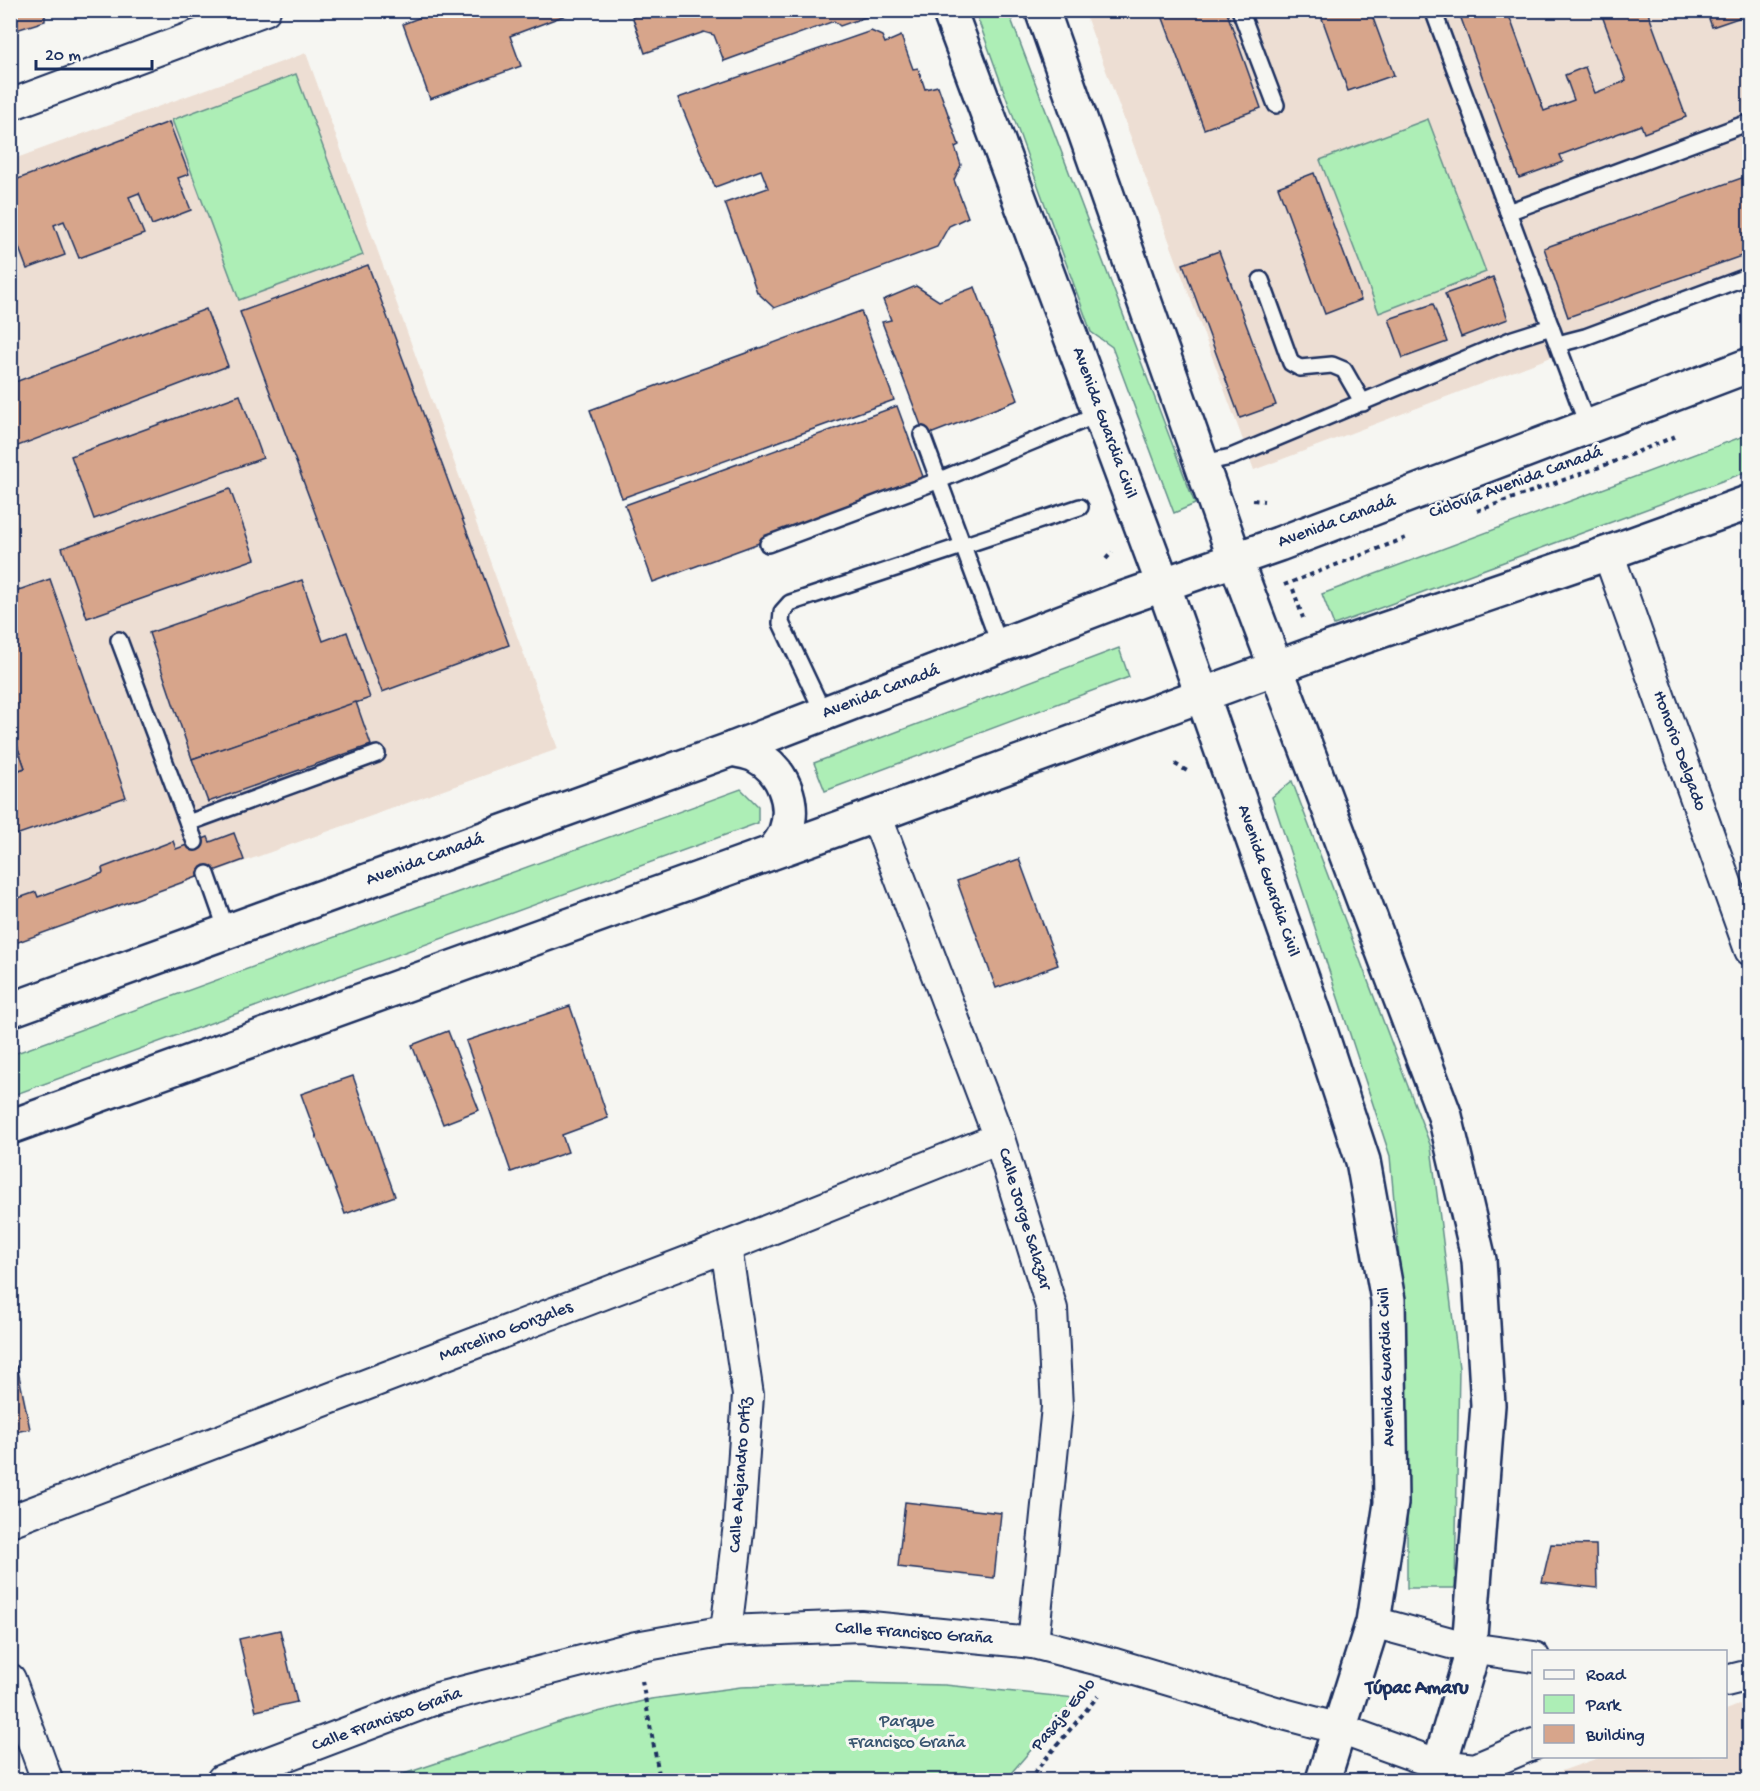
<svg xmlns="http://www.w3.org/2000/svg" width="1760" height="1791" font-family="'Gochi Hand',sans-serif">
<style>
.built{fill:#edded3}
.green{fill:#adeeb6;stroke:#648e8a;stroke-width:1.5}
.building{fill:#d7a58b;stroke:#1b2f5e;stroke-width:1.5}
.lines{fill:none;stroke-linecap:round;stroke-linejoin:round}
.lane-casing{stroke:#1b2f5e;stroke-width:20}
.street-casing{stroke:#1b2f5e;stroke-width:34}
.secondary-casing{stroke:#1b2f5e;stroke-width:38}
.path{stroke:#1b2f5e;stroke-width:4;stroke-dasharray:4.5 4.5;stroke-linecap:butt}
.lane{stroke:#f6f6f2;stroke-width:15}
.street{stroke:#f6f6f2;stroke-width:30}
.secondary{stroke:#f6f6f2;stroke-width:33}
.labels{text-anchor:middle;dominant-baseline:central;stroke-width:6;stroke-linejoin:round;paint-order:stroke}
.street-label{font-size:18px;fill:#1b2f5e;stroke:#f6f6f2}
.park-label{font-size:18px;fill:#385570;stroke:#f6f6f2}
.neighbourhood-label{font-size:20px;font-weight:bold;fill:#1b2f5e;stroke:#f6f6f2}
</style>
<rect width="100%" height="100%" fill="#f6f6f2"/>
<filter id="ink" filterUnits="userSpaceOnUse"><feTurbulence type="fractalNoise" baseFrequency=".0167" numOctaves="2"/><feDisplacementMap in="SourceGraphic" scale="12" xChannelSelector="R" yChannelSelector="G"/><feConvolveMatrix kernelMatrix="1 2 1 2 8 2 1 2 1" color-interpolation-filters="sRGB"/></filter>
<g filter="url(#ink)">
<g class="built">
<path d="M1084 11H1749V282L1254 470Z"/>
<path d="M306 53 558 749 11 945V160Z"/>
<path d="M1749 1701V1780H1536L1601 1757 1726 1756V1710Z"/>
</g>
<g class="green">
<path d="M975 11H1008L1195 504 1174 513 1112 347 1091 332Z"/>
<path d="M296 74 363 255 239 300 172 120Z"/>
<path d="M1428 119 1486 272 1379 313 1320 160Z"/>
<path d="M1749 434V471L1334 625 1322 594Z"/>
<path d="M1119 648 1129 677 825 791 814 763Z"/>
<path d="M1292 781 1431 1147 1459 1368 1455 1588H1407V1346L1390 1156 1272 797Z"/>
<path d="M741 789 758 806V823L11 1096V1055Z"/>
<path d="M852 1683 945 1685 1076 1698 1005 1780H386L565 1720 651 1699 741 1687Z"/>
</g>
<g class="building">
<path d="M10 10H45V21L10 32Z"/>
<path d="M439 10H579L510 36 521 66 430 99 403 24Z"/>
<path d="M630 10H886L840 26 834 21 724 61 714 35 704 32 645 53Z"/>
<path d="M1160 10H1226L1261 108 1204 129Z"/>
<path d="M1319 10H1370L1394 75 1348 91Z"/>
<path d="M1458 10H1507L1544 111 1574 100 1565 75 1585 67 1595 93 1626 81 1600 10H1647L1686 117 1644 133 1641 125 1560 155 1563 162 1519 178Z"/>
<path d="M1706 10H1750V14L1712 27Z"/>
<path d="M871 31 882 36 885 43 901 36 913 69 918 68 925 89 938 86 959 145 955 147 961 165 954 180 968 217 949 226 937 247 774 308 757 292 725 203 768 188 761 170 715 187 678 98Z"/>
<path d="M169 122 189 174 178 178 191 210 152 225 139 193 129 197 144 234 79 258 64 221 54 225 65 255 27 269 16 240 10 242V182Z"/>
<path d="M1314 173 1361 300 1325 314 1278 187Z"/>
<path d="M1750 175V253L1568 317 1544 248Z"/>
<path d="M1219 251 1276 405 1240 418 1183 264Z"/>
<path d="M368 265 509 645 382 692 240 312Z"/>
<path d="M1493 277 1508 319 1461 337 1445 294Z"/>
<path d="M916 286 939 301 975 287 1018 400 925 436 882 322 891 320 883 300Z"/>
<path d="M1433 304 1447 342 1403 358 1389 319Z"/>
<path d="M206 309 228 366 10 449V384Z"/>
<path d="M861 311 894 400 622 498 590 410Z"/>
<path d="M240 395 263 458 94 519 71 456Z"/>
<path d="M897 406 925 482 653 582 625 505Z"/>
<path d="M230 489 255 559 87 618 62 548Z"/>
<path d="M50 579 126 797 10 837V773L25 768 10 726V593Z"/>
<path d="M302 580 323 641 347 632 370 698 192 759 149 633Z"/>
<path d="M356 702 371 745 208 802 192 759Z"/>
<path d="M10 726 25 768 10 773Z"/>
<path d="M234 833 244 860 10 945V901L36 892 38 897 103 873 102 868 173 841 176 849 208 837 210 842Z"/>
<path d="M1019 859 1058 965 996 988 957 881Z"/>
<path d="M570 1006 608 1118 562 1135 568 1152 511 1172 466 1041Z"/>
<path d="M448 1031 479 1110 443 1124 412 1045Z"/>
<path d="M353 1076 395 1196 345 1214 301 1094Z"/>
<path d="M17 1366 30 1429 10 1433V1367Z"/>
<path d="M905 1502 1001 1513 994 1578 898 1567Z"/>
<path d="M1551 1544 1596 1545 1597 1588 1542 1582Z"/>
<path d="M280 1630 297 1702 256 1711 239 1639Z"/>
</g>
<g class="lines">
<g class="lane-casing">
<g id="lane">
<path d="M1240 10 1276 105"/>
<path d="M1433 10 1588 427"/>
<path d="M1508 212 1750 122"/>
<path d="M1261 280 1291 363 1300 368 1332 365 1344 370 1363 403"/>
<path d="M1558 344 1585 337 1746 277"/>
<path d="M922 435 1000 646"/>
<path d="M1203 463 1231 457 1513 339 1551 327"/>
<path d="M768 544 940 480 1101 413"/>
<path d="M119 640 195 842"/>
<path d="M824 714 781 623 782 612 790 603 1080 507"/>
<path d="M188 823 377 754"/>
<path d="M207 874 227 931"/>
</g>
</g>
<g class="street-casing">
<g id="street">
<path d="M10 105 265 10"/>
<path d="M1608 553 1750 950"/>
<path d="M876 815 999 1138 1052 1309 1057 1407 1033 1643"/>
<path d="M10 1521 726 1247 999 1138"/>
<path d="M1373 1622 1469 1648 1534 1657"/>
<path d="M726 1631 739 1524 748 1395 726 1247"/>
<path d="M10 1679 47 1780"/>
<path d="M1726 1681 1750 1675"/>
<path d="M222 1780 438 1698 636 1647 726 1631 861 1626 1033 1643 1115 1664 1276 1712 1340 1729 1440 1765 1475 1769 1534 1744"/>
</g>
</g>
<g class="secondary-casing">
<g id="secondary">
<path d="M949 10 1163 584 1315 1015 1363 1161 1388 1300 1391 1503 1373 1622 1323 1780"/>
<path d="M1042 10 1235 559 1445 1116 1479 1260 1488 1405 1469 1648 1470 1661 1435 1780"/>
<path d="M732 749C739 751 748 752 755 755 782 769 796 802 786 831 784 838 778 845 774 851"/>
<path d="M10 1010 732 749 1119 600 1279 544 1750 365"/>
<path d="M10 1127 876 815 1316 653 1608 553 1750 502"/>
</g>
</g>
<g class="path">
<path d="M1253 500 1264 501"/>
<path d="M1477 511 1611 463 1678 435"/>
<path d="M1106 559 1112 552"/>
<path d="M1284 585 1408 537"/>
<path d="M1293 589 1303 618"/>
<path d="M1175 764 1189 772"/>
<path d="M642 1681 660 1780"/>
<path d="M1028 1780 1098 1696"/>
</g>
<use href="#lane" class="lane"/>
<use href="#street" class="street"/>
<use href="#secondary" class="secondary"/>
</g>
</g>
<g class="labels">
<g class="street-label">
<text transform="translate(1104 423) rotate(70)">Avenida Guardia Civil</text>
<text transform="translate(1516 483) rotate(-20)">Ciclovía Avenida Canadá</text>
<text transform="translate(1337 522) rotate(-20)">Avenida Canadá</text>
<text transform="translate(881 692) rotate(-21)">Avenida Canadá</text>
<text transform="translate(1679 751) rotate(70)">Honorio Delgado</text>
<text transform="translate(425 860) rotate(-20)">Avenida Canadá</text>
<text transform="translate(1268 881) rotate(71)">Avenida Guardia Civil</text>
<text transform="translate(1024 1219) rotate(73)">Calle Jorge Salazar</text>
<text transform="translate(506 1332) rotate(-21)">Marcelino Gonzales</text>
<text transform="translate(1387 1367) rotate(-92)">Avenida Guardia Civil</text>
<text transform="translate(741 1475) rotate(-86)">Calle Alejandro Ortíz</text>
<text transform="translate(914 1634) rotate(4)">Calle Francisco Graña</text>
<text transform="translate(1064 1715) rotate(-50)">Pasaje Eolo</text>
<text transform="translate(387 1720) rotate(-20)">Calle Francisco Graña</text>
</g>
<g class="park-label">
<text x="907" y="1722">Parque<tspan x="907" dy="21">Francisco Graña</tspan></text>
</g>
<g class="neighbourhood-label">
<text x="1417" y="1689">Túpac Amaru</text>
</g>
</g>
<rect width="1760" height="1791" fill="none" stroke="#f6f6f2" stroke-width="36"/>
<rect x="18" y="18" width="1724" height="1755" fill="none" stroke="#1b2f5e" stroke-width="2" filter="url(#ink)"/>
<rect x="1532" y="1650" width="195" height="108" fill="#f6f6f2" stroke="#9ea6b7" stroke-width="1.5"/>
<rect x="1544" y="1670" width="30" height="9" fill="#f6f6f2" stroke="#9ea6b7" stroke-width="1.5"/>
<text x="1586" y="1680" font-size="18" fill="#1b2f5e">Road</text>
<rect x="1544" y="1695" width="30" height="18" fill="#adeeb6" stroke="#9ea6b7" stroke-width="1.5"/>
<text x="1586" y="1710" font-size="18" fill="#1b2f5e">Park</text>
<rect x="1544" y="1725" width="30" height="18" fill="#d7a58b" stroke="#9ea6b7" stroke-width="1.5"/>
<text x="1586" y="1740" font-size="18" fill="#1b2f5e">Building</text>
<path d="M36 60v9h116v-9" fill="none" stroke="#1b2f5e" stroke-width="3"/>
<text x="45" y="60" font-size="18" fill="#1b2f5e" stroke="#f6f6f2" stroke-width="4.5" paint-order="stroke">20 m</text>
</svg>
